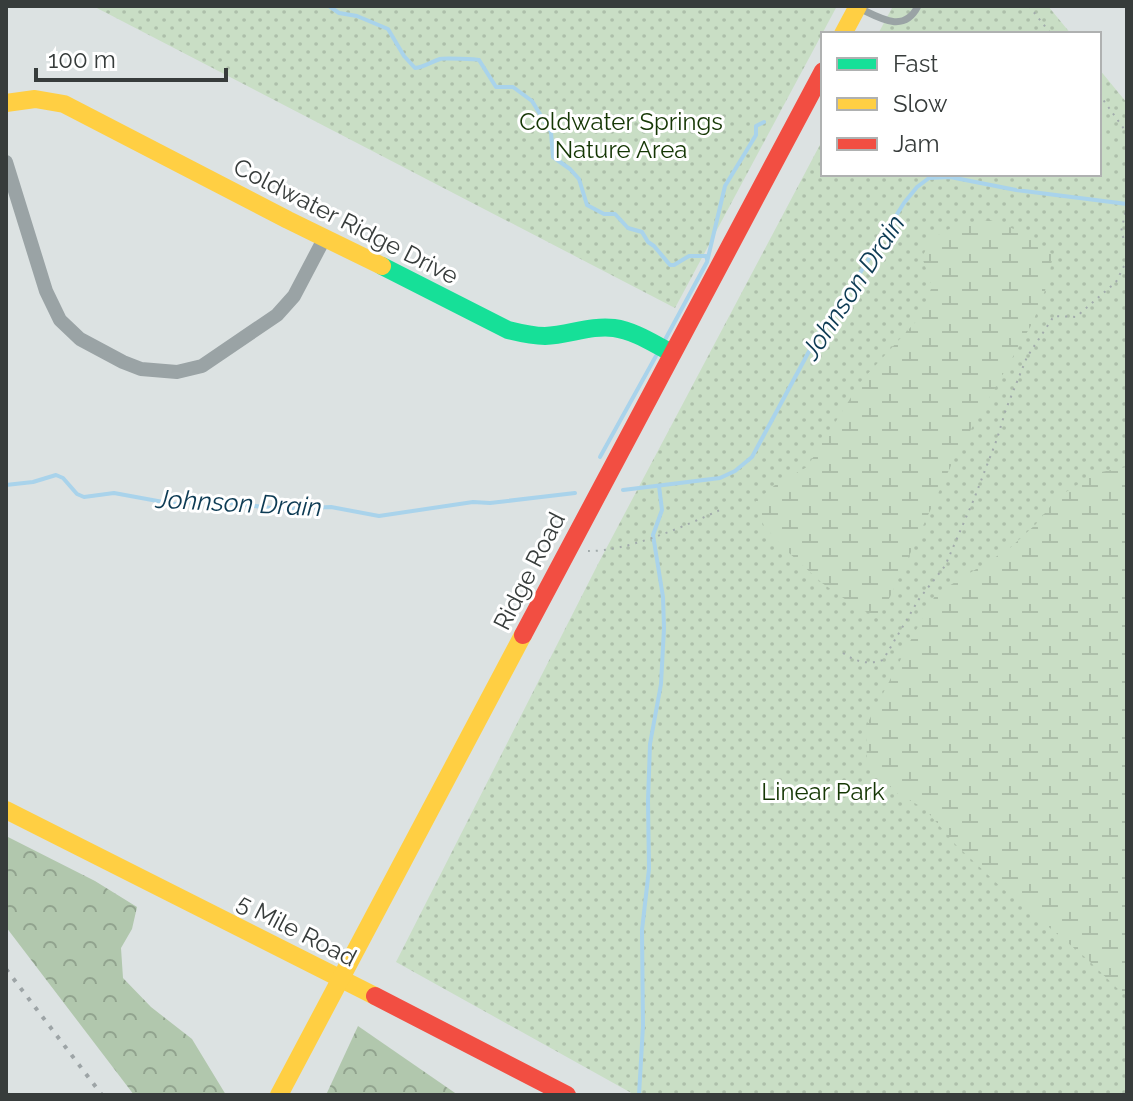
<svg xmlns="http://www.w3.org/2000/svg" width="1133" height="1101" font-family="Raleway,sans-serif">
<style>
.grass{fill:url(#grass-dots)}
.forest{fill:url(#forest-crowns)}
.wetland{fill:url(#wetland-marsh)}
.lines{fill:none;stroke-linecap:round;stroke-linejoin:round}
.stream{stroke:#a9d3eb;stroke-width:4}
.path{stroke:#a1aaab;stroke-width:2;stroke-dasharray:2 6;stroke-linecap:butt}
.lane{stroke:#9aa3a5;stroke-width:7}
.street{stroke:#9aa3a5;stroke-width:14}
.fast{stroke:#16e098;stroke-width:18}
.slow{stroke:#ffcf43;stroke-width:18}
.jam{stroke:#f24e42;stroke-width:18}
.rail{stroke:#9da4a6;stroke-width:4;stroke-dasharray:4 8;stroke-linecap:butt}
.labels{text-anchor:middle;dominant-baseline:central;stroke-width:6;stroke-linejoin:round;paint-order:stroke}
.park-label{font-size:24px;fill:#153704;stroke:#fff}
.street-label{font-size:24px;fill:#373c3b;stroke:#fff}
.water-label{font-size:26px;font-style:italic;fill:#0d3b54;stroke:#fff}
</style>
<defs>
<pattern id="grass-dots" width="8" height="8" patternUnits="userSpaceOnUse" patternTransform="scale(2)"><rect width="8" height="8" fill="#c9dec5"/><path d="M2 2h.1M6 6h.1" fill="none" stroke="#adbfaa" stroke-width="1.8" stroke-linecap="round"/></pattern>
<pattern id="forest-crowns" width="20" height="18" patternUnits="userSpaceOnUse" patternTransform="scale(2)"><rect width="20" height="18" fill="#b1c7ad"/><path d="M2 6a3 3 0 1 1 6 0M12 15a3 3 0 1 1 6 0" fill="none" stroke="#91a38e"/></pattern>
<pattern id="wetland-marsh" width="20" height="14" patternUnits="userSpaceOnUse" patternTransform="scale(2)"><rect width="20" height="14" fill="#c9dec5"/><path d="M1 5h8M5 5V1M11 12h8M15 12V8" fill="none" stroke="#adbfaa"/></pattern>
</defs>
<rect width="100%" height="100%" fill="#dce2e2"/>
<g class="grass">
<path d="M93 6H837L675 308Z"/>
<path d="M893 6H1048L1071 34H878Z"/>
<path d="M1099 69 1127 103V1095H635L396 962 598 564 823 139V174H1099Z"/>
</g>
<g class="forest">
<path d="M6 836 95 881 137 907 132 929 121 948 123 978 151 1007 192 1039 226 1095H134L6 927Z"/>
<path d="M358 1026 458 1095H326Z"/>
</g>
<g class="wetland">
<path d="M990 220 1025 233 1053 255 1047 285 1033 322 955 457 890 597 878 616 859 609 822 583 788 552 764 526 755 502 775 485 807 467 862 380 921 316 932 286 922 257 932 238 955 226Z"/>
<path d="M1127 467V991L1121 992 1086 958 1003 889 956 845 925 809 897 793 867 765 866 726 916 630 936 594 1010 548 1036 524 1058 497 1096 473Z"/>
</g>
<g class="lines">
<g class="stream">
<path d="M329 6 339 13 357 16 388 29 404 56 415 68C424 67 431 62 440 59 443 58 476 59 479 60L496 87H513L532 101 551 132 553 157 570 169 579 179 587 205 604 214H615L628 228 642 232 648 242 654 246 670 265H674L689 256H706L707 259"/>
<path d="M666 338 707 262 725 186 756 135V126L764 122"/>
<path d="M600 457 656 356"/>
<path d="M6 485 33 482 56 475 63 478 77 494 84 497 114 493 174 504 187 503 199 499 279 509 331 507 379 516 473 502 490 503 575 493"/>
<path d="M623 490 720 478 735 471 752 457 820 331 833 316 904 203 917 187 929 178 950 177 1016 190 1127 204"/>
<path d="M639 1095 643 1026 642 930 649 869 648 801 650 744 661 684 664 628 663 597 653 535 662 510 659 486"/>
</g>
<g class="path">
<path d="M1029 6 1051 34"/>
<path d="M1099 94 1127 133"/>
<path d="M1127 205 1121 232 1127 246"/>
<path d="M588 551C626 552 685 526 720 510"/>
<path d="M843 653C856 662 868 665 883 660L919 599 945 566 974 499 997 439 1006 409 1027 357 1054 316 1076 317 1116 282 1127 260"/>
</g>
<path class="lane" d="M859 8C880 18 904 34 918 6"/>
<path class="street" d="M6 162 46 291 60 320 80 339 123 362 141 369 177 372 202 366 277 315 294 296 325 237"/>
<path class="fast" d="M382 266 508 330C520 333 532 336 545 336 569 335 591 325 614 328 635 331 654 344 672 353"/>
<g class="slow">
<path d="M843 34 858 6"/>
<path d="M6 103 35 99 64 104 288 220 382 266"/>
<path d="M6 810 375 996"/>
<path d="M279 1095 523 635"/>
</g>
<g class="jam">
<path d="M523 635 823 71"/>
<path d="M375 996 567 1095"/>
</g>
<path class="rail" d="M6 969 102 1095"/>
</g>
<g class="labels">
<g class="park-label">
<text x="621" y="121">Coldwater Springs<tspan x="621" dy="28">Nature Area</tspan></text>
<text x="823" y="791">Linear Park</text>
</g>
<g class="street-label">
<text transform="translate(346 221) rotate(27)">Coldwater Ridge Drive</text>
<text transform="translate(529 571) rotate(-63)">Ridge Road</text>
<text transform="translate(297 930) rotate(27)">5 Mile Road</text>
</g>
<g class="water-label">
<text transform="translate(853 287) rotate(-57)">Johnson Drain</text>
<text transform="translate(239 503) rotate(3)">Johnson Drain</text>
</g>
</g>
<rect width="1133" height="1101" fill="none" stroke="#373c3b" stroke-width="16"/>
<rect x="821" y="32" width="280" height="144" fill="#ffffff" stroke="#afb1b1" stroke-width="2"/>
<rect x="837" y="58" width="40" height="12" fill="#16e098" stroke="#afb1b1" stroke-width="2"/>
<text x="893" y="72" font-size="24" fill="#373c3b">Fast</text>
<rect x="837" y="98" width="40" height="12" fill="#ffcf43" stroke="#afb1b1" stroke-width="2"/>
<text x="893" y="112" font-size="24" fill="#373c3b">Slow</text>
<rect x="837" y="138" width="40" height="12" fill="#f24e42" stroke="#afb1b1" stroke-width="2"/>
<text x="893" y="152" font-size="24" fill="#373c3b">Jam</text>
<path d="M36 68v12h190v-12" fill="none" stroke="#373c3b" stroke-width="4"/>
<text x="48" y="68" font-size="24" fill="#373c3b" stroke="#ffffff" stroke-width="6" paint-order="stroke">100 m</text>
</svg>
